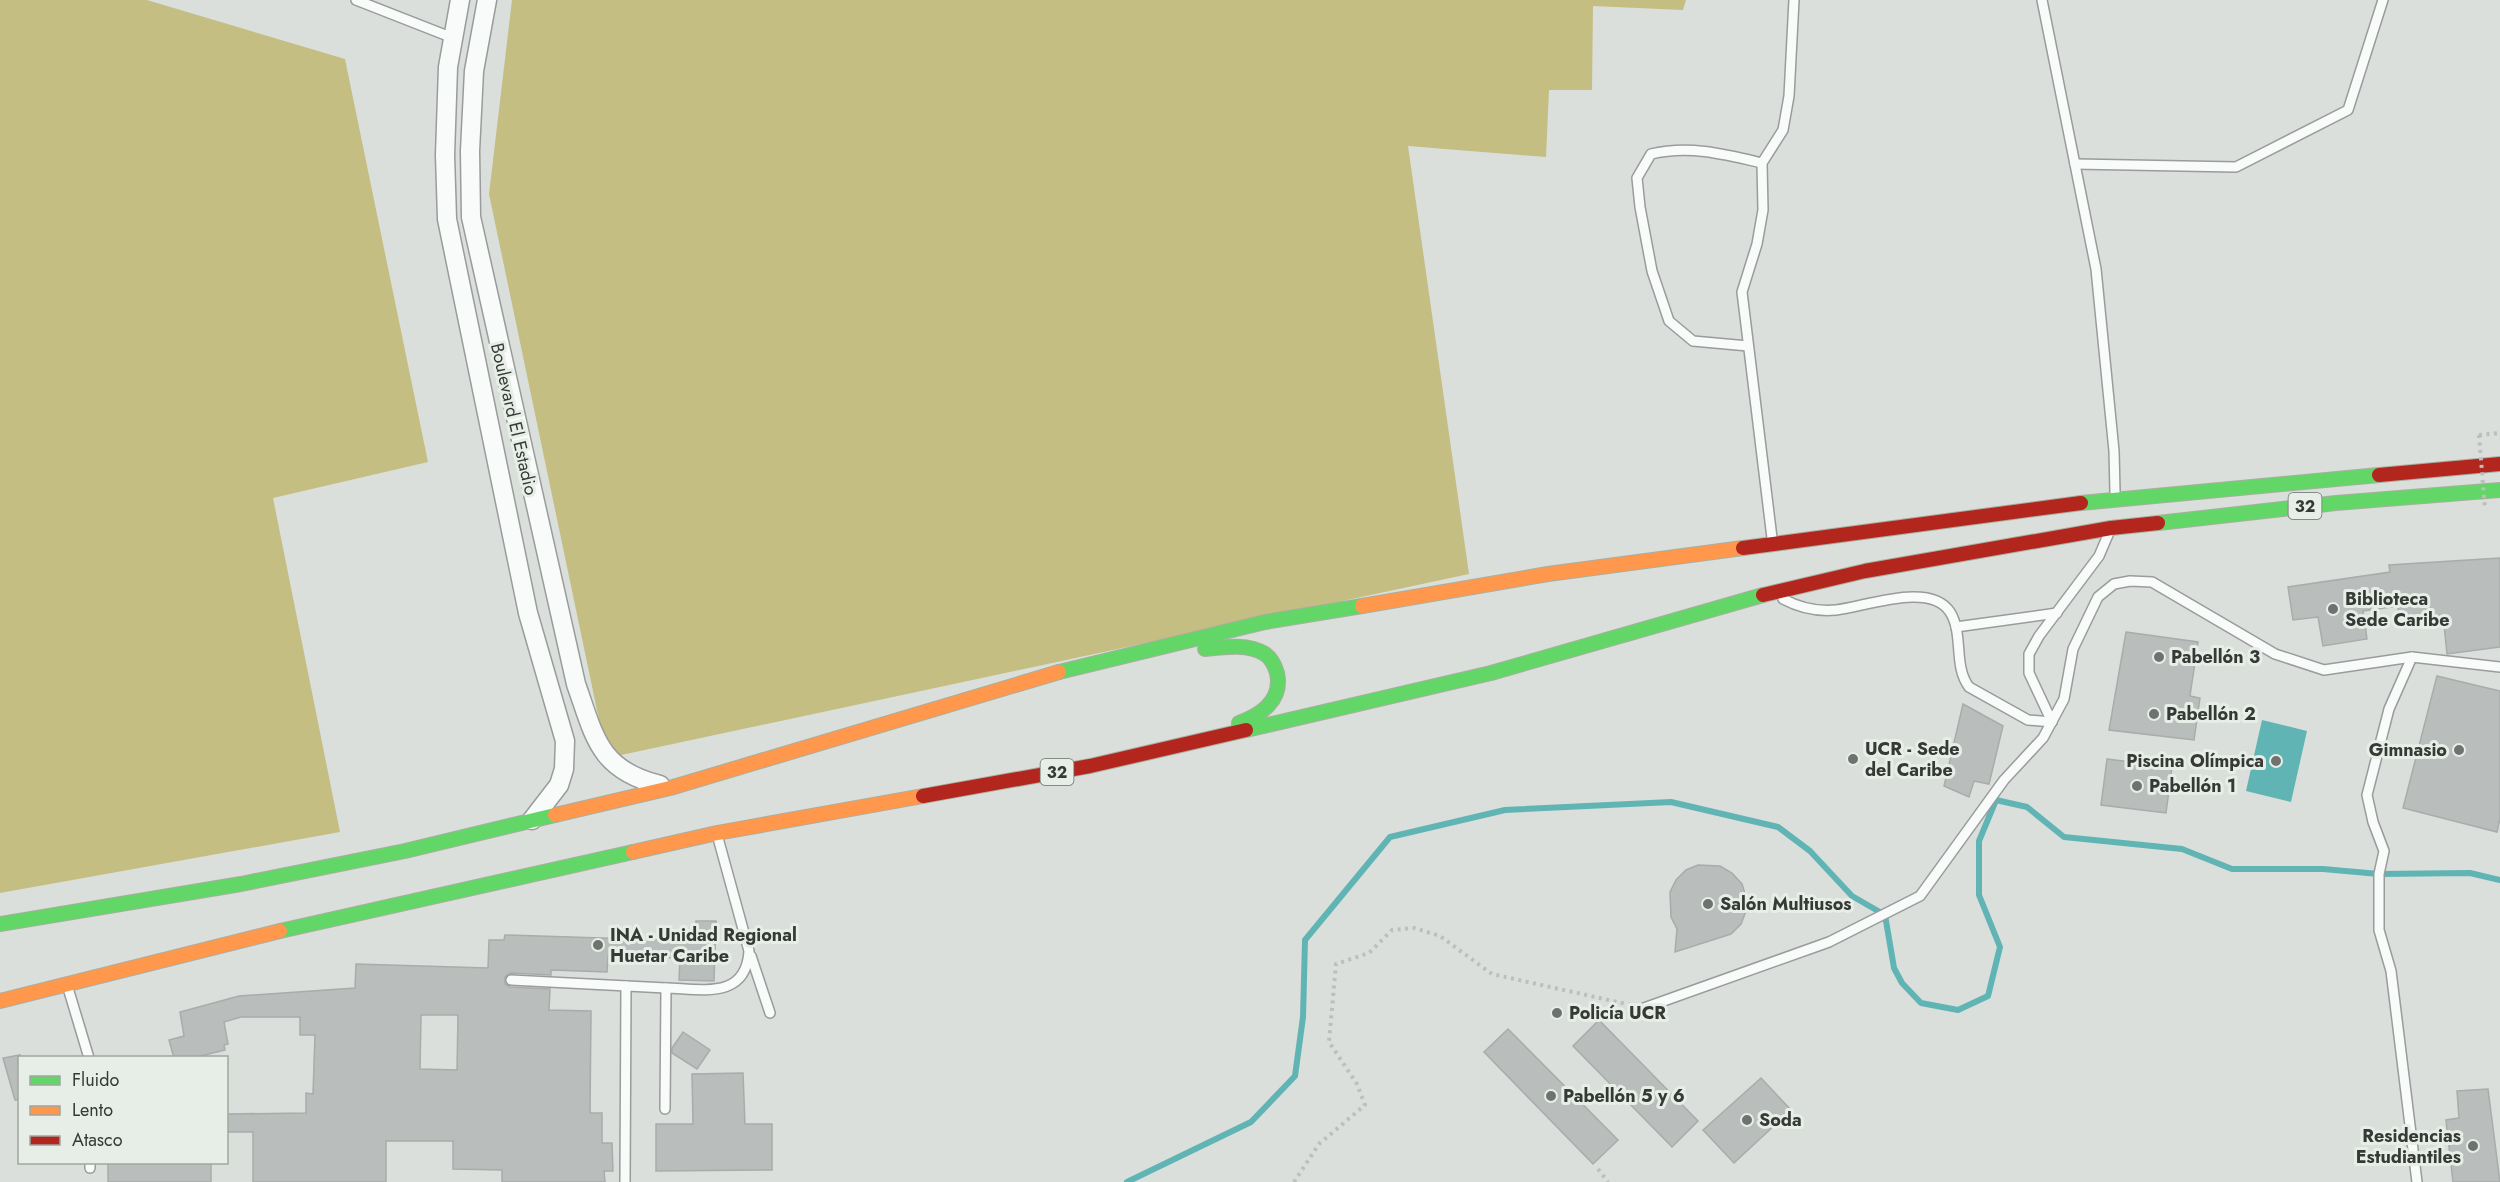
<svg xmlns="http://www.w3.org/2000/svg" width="2500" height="1182" font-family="Jost,sans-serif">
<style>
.forest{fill:#c5be82}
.water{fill:#60b4b4}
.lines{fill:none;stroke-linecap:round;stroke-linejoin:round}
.stream{stroke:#60b4b4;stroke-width:6}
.building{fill:#b9bdbb;stroke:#a8acaa;stroke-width:1.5;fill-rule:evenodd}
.lane-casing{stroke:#999c9a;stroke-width:12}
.street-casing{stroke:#999c9a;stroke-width:21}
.fast-casing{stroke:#a8afa0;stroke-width:16}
.slow-casing{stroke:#a8afa0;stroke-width:16}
.jam-casing{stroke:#a8afa0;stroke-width:16}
.path{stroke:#bdbebd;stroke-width:4;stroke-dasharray:3 4.5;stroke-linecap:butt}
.lane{stroke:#f9fafa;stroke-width:9}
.street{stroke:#f9fafa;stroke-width:18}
.fast{stroke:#63d668;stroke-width:14}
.slow{stroke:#ff974d;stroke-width:14}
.jam{stroke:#b3261e;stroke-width:14}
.path-bridge{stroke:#bdbebd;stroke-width:4;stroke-dasharray:3 4.5;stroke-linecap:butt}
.poi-dot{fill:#6f7370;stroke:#e6eee7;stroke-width:2}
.labels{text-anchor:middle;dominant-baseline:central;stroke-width:6;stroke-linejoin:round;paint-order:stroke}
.shield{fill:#e6eee7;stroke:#6b6f6b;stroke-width:1.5}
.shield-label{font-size:16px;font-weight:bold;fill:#363936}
.street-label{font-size:18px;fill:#363936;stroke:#e6eee7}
.poi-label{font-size:18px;font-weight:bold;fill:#363936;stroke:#e6eee7;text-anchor:start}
</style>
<rect width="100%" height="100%" fill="#dadfdb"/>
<g class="forest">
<path d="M0 0H147L345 59 428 462 273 498 340 832 0 893Z"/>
<path d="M512 0H1686L1683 10 1593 6 1592 90H1549L1546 157 1408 146 1469 574 607 758 489 194Z"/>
</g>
<path class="water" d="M2262 720 2307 731 2291 802 2246 791Z"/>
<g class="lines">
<path class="stream" d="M1127 1182 1251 1122 1295 1076 1303 1017 1305 940 1390 837 1505 810 1671 802 1778 827 1810 851 1852 896 1885 915 1894 968 1902 983 1921 1003 1958 1010 1988 996 2000 947 1979 895V841L1996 800 2027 807 2064 837 2182 849 2232 869H2323L2379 874 2470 873 2500 880"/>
</g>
<g class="building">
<path d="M2500 558V647L2447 654 2443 615 2399 618 2398 606 2363 611 2367 639 2323 646 2318 617 2293 620 2288 587 2390 572 2389 565Z"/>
<path d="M2126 632 2198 642 2190 696 2200 698 2194 740 2109 730Z"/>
<path d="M2437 676 2500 691V819L2497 832 2403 808Z"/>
<path d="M1963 704 2003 726 1989 784 1974 781 1969 797 1944 786Z"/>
<path d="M2107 759 2172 767 2166 813 2101 805Z"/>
<path d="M1698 865 1720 866 1732 873 1742 884 1746 897V911L1741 924 1731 934 1675 952 1677 929 1671 917 1670 892 1676 880 1686 870Z"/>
<path d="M696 921H716L714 981 679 980 680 958 608 956 607 972 551 970V975L511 973 505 977V984L510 987 550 989 549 1010 591 1011 590 1113H602V1143H612L613 1171H604L605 1182H502V1170L453 1169V1141H386V1182H253V1132H226V1114L306 1113V1093L313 1094 315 1035H300V1017H241L224 1022 228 1044 224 1045 225 1050 193 1058H174L169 1040 184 1036 180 1012 239 996 355 988 356 964 488 968 489 940H504L505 935 696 941ZM421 1015H458L457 1070 420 1069Z"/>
<path d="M1599 1020 1698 1121 1672 1147 1573 1046Z"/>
<path d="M1508 1029 1618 1140 1593 1164 1484 1052Z"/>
<path d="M683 1032 710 1050 697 1069 672 1053V1048Z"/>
<path d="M20 1055V1100H15L3 1058Z"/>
<path d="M743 1073 745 1124H772V1170L656 1171V1124H693L692 1074Z"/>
<path d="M1761 1078 1791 1110 1734 1163 1703 1130Z"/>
<path d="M2488 1089 2500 1182H2453L2446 1120 2459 1118 2457 1091Z"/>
<rect x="108" y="1162" width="103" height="20"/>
</g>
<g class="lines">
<g class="lane-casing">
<g id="lane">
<path d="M356 0 453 38"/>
<path d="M2042 0 2096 269 2114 451 2115 492"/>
<path d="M2075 164 2236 167 2348 110 2383 0"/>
<path d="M1748 346 1693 341 1669 321 1652 271 1640 207 1637 178 1651 154C1689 145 1724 154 1762 163"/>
<path d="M1772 538 1742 292 1757 244 1763 210 1762 163 1783 130 1789 96 1794 0"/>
<path d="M1783 599C1800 608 1816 612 1836 610 1865 607 1930 581 1950 612 1964 634 1953 666 1969 687L2028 720 2052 722"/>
<path d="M1956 627 2057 613"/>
<path d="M2412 657 2389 709 2367 795 2373 822 2384 851 2379 874V930L2391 971 2417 1182"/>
<path d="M2052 722 2029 673V654L2039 636 2099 556 2108 535"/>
<path d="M751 956 770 1013"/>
<path d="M511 980 666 988"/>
<path d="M68 988 89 1058"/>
<path d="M1644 1008 1829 942 1920 896 2004 780 2043 738 2064 699 2073 649 2098 597 2114 584 2130 581 2152 582 2275 654 2324 670 2412 657 2500 667"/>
<path d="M665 1109 666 988C702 989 746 1000 749 951L718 838"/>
<path d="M90 1168V1162"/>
<path d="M625 1182 626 986"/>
</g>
</g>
<g class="street-casing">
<g id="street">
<path d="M460 0 448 67 445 155 447 219 528 613 565 741 564 769 559 785 532 820"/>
<path d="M487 0 474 71 470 151 471 217 576 684C595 738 599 770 660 785"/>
</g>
</g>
<g class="fast-casing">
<g id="fast">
<path d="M2081 503 2379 475"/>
<path d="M2158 523 2336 503 2500 490"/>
<path d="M1205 649C1223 647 1248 643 1265 654 1271 658 1275 666 1277 673 1283 700 1261 715 1239 723"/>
<path d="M1059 672 1265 622 1362 606"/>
<path d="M1246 730 1491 673 1763 595"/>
<path d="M0 924 241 884 405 851 555 815"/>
<path d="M280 931 633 852"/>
</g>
</g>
<g class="slow-casing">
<g id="slow">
<path d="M1362 606 1548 574 1743 548"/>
<path d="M555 815 670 788 1059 672"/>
<path d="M633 852 717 833 923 796"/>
<path d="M0 1001 280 931"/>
</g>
</g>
<g class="jam-casing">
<g id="jam">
<path d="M2379 475 2500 464"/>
<path d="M1743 548 2081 503"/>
<path d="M1763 595 1865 571 2111 528 2158 523"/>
<path d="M923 796 1090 766 1246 730"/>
</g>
</g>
<g class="path">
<path d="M2479 435 2500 433"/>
<path d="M1598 1169 1608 1182"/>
<path d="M1294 1182 1319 1144 1365 1105 1357 1084 1329 1042 1336 964 1369 953 1392 930 1414 928 1440 936 1492 974 1631 1005"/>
</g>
<use href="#lane" class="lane"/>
<use href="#street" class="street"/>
<use href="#fast" class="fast"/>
<use href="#slow" class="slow"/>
<use href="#jam" class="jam"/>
<path class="path-bridge" d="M2479 435 2485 509"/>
</g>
<g class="poi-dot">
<circle cx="2333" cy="609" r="6"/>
<circle cx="2159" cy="657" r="6"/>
<circle cx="2154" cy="714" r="6"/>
<circle cx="2459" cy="750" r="6"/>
<circle cx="1853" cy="759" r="6"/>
<circle cx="2276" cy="761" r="6"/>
<circle cx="2137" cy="786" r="6"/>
<circle cx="1708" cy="904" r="6"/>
<circle cx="598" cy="945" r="6"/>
<circle cx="1557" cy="1013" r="6"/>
<circle cx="1551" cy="1096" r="6"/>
<circle cx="1747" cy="1120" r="6"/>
<circle cx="2473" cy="1146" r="6"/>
</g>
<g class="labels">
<g class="shield">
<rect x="2288.5" y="493" width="33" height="26" rx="4.5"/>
<rect x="1040.5" y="759" width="33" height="26" rx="4.5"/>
</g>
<g class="shield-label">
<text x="2305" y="506">32</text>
<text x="1057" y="772">32</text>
</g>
<g class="street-label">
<text transform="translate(514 419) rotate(77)">Boulevard El Estadio</text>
</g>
<g class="poi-label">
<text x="2345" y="599">Biblioteca<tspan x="2345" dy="21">Sede Caribe</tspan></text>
<text x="2171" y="657">Pabellón 3</text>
<text x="2166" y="714">Pabellón 2</text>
<text x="1865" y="749">UCR - Sede<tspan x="1865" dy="21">del Caribe</tspan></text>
<text x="2447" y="750" text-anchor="end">Gimnasio</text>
<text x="2264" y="761" text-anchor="end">Piscina Olímpica</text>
<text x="2149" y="786">Pabellón 1</text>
<text x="1720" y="904">Salón Multiusos</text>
<text x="610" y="935">INA - Unidad Regional<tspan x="610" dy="21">Huetar Caribe</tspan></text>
<text x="1569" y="1013">Policía UCR</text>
<text x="1563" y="1096">Pabellón 5 y 6</text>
<text x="1759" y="1120">Soda</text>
<text x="2461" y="1136" text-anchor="end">Residencias<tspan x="2461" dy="21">Estudiantiles</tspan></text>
</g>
</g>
<rect x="18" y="1056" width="210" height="108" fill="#e6eee7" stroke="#a0a6a0" stroke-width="1.5"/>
<rect x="30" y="1076" width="30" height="9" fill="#63d668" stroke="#a0a6a0" stroke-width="1.5"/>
<text x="72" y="1086" font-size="18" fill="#363936">Fluido</text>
<rect x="30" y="1106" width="30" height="9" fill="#ff974d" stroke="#a0a6a0" stroke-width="1.5"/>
<text x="72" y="1116" font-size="18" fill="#363936">Lento</text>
<rect x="30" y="1136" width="30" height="9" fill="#b3261e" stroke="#a0a6a0" stroke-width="1.5"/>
<text x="72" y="1146" font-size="18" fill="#363936">Atasco</text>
</svg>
